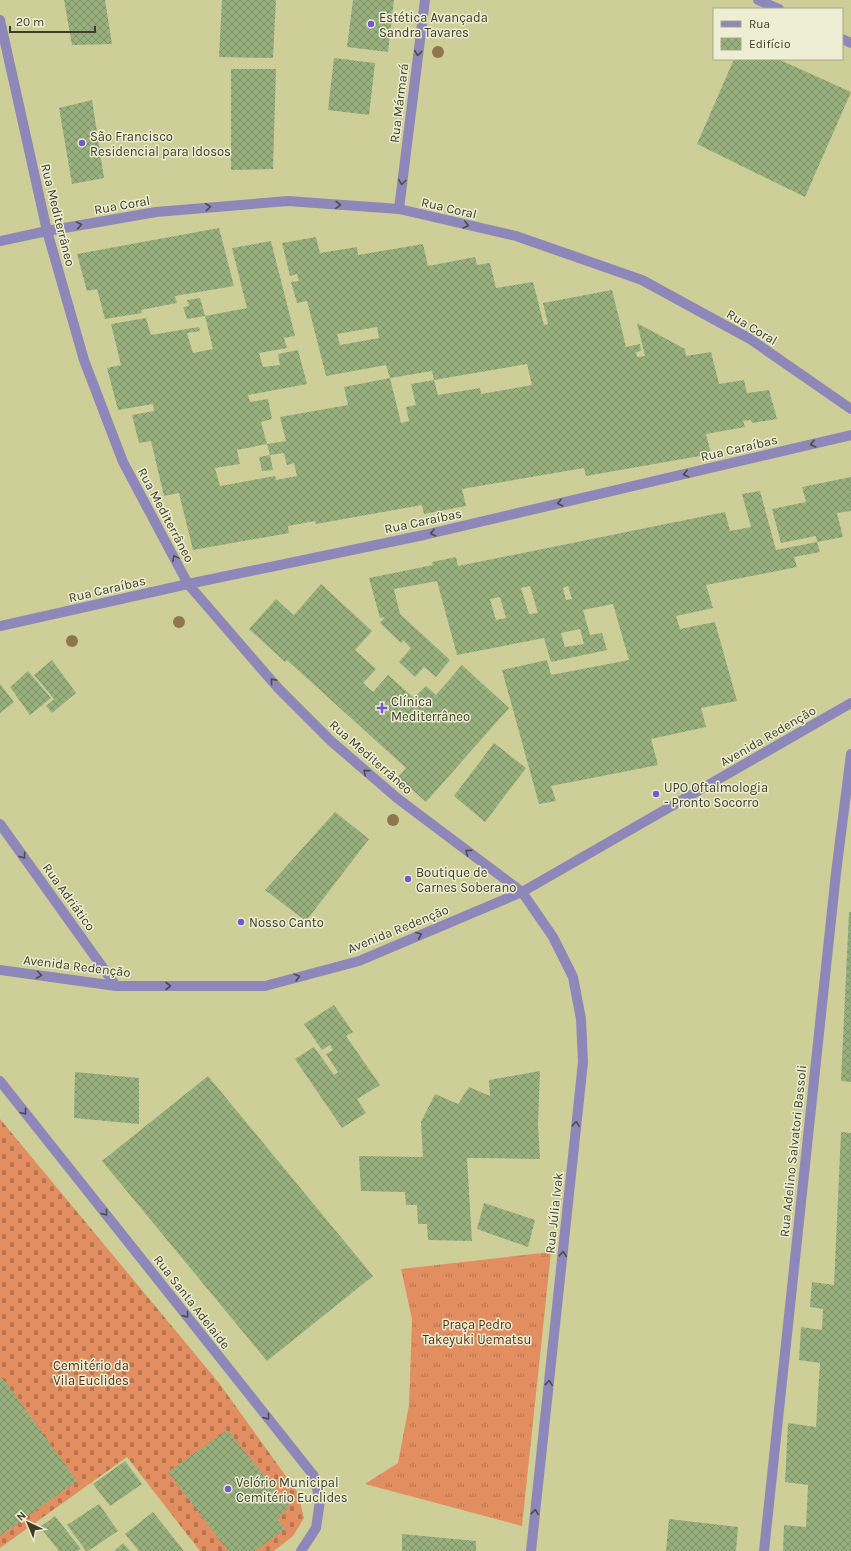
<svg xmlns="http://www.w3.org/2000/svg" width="851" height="1551" font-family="Karla,sans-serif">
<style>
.grass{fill:url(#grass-tufts)}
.cemetery{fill:url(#cemetery-stones)}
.building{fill:url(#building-cross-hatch);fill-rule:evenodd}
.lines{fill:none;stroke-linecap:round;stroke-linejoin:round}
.minor{stroke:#8d88b9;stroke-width:10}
.tree{fill:#8e764e}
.oneway{stroke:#4d4c44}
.poi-dot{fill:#7258d2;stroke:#edeed3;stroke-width:1.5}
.labels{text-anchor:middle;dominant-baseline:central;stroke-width:3;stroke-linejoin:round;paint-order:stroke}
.poi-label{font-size:13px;fill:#3d3d27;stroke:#edeed3;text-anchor:start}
.street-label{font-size:13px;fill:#3d3d27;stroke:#edeed3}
.park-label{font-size:13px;fill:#5a2d12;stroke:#edeed3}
</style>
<defs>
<pattern id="grass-tufts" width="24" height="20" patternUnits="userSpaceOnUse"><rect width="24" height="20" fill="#e28e60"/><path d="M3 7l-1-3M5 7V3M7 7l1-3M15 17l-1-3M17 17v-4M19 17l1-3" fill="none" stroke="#b8754f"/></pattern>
<pattern id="cemetery-stones" width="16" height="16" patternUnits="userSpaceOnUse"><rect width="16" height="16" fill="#e28e60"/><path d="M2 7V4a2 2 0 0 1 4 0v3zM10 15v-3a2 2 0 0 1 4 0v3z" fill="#b8754f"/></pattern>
<pattern id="building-cross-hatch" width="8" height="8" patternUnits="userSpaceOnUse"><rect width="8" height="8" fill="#98af7e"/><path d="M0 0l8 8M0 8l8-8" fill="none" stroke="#7d9067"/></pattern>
</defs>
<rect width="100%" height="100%" fill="#cecf98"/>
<path class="grass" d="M551 1252 522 1526 365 1484 398 1463 409 1405 412 1319 401 1269Z"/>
<path class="cemetery" d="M0 1119 219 1383 298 1493 304 1518 293 1536 274 1551H200L127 1457 0 1548Z"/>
<g class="building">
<path d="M64 0H105L112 44 72 45Z"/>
<path d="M222 0H276L273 58 219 57Z"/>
<path d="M353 0H394L388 52 347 47Z"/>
<path d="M334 58 375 63 369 115 328 110Z"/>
<path d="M734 59H778L851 92 805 197 697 144Z"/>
<path d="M231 69H276L273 169 231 170Z"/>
<path d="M92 100 104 178 72 184 59 108Z"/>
<path d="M219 228 234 286 175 296 177 303 141 310 142 313 105 319 97 289 87 291 77 254Z"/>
<path d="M316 237 320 253 357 247 358 255 423 244 428 266 475 257 477 265 490 263 496 288 533 282 544 325 548 324 543 303 612 290 626 347 640 344 641 351 636 352 637 357 645 356 637 323 685 349 686 356 711 352 719 384 744 380 747 393 769 390 777 419 752 423 751 420 743 421 745 427 706 434 711 454 586 476 584 468 462 489 466 506 424 514 422 505 316 524 315 521 288 526 289 533 193 550 179 493 164 496 151 441 139 443 132 415 154 411 153 404 118 410 107 368 121 365 111 324 146 318 151 335 199 327 200 331 187 333 193 353 213 349 205 316 247 308 232 248 271 241 295 336 284 338 287 348 259 353 263 367 280 365 278 354 298 350 307 384 248 395 250 402 268 399 272 419 261 422 267 444 237 450 240 464 215 468 220 486 275 476 276 480 297 476 294 463 287 465 284 453 270 455 267 444 286 441 280 417 348 405 344 387 390 378 401 423 409 421 406 407 416 405 411 384 434 380 438 395 480 388 481 394 532 385 527 364 434 380 432 371 390 378 386 365 326 376 307 301 297 303 291 282 299 281 297 274 290 276 282 243ZM377 327 379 338 340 345 337 334Z"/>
<path d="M200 298 205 316 187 319 183 307 189 306 187 300Z"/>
<path d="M270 455 273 470 262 471 259 457Z"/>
<path d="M851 477V511L837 513 843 537 817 542 816 536 781 543 772 509 806 502 802 487Z"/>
<path d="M760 491 776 550 817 542 820 552 794 557 797 567 706 585 713 608 676 616 680 629 715 622 737 701 701 708 706 727 651 739 658 765 551 786 556 801 539 804 502 670 547 660 551 675 629 660 613 604 583 610 590 635 602 633 607 650 551 662 544 638 457 655 437 581 394 589 400 614 450 660 436 677 424 667 415 677 399 662 411 648 403 640 401 643 380 623 385 617 380 618 369 578 433 565 432 562 456 557 458 566 725 512 730 531 751 527 742 494ZM530 586 538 613 529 614 521 588ZM568 586 572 599 566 600 563 588ZM500 597 506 618 496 620 490 599ZM580 629 584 644 565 647 561 633Z"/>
<path d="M321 584 372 631 355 650 376 669 363 683 373 692 388 675 414 698 426 686 436 695 462 665 509 708 426 802 398 777 406 768 287 660 285 662 249 629 276 599 294 615Z"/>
<path d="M52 660 76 693 52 713 46 706 54 699 34 675Z"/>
<path d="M28 671 51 698 30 715 10 687Z"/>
<path d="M0 684 14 702 0 713Z"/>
<path d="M494 743 526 768 485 822 454 796Z"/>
<path d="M335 812 369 839 306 921 265 890Z"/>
<path d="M849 912H851V1082L841 1081Z"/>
<path d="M334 1005 353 1032 346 1036 380 1085 357 1099 366 1113 342 1128 295 1059 314 1047 334 1075 338 1072 326 1054 333 1050 330 1045 322 1050 304 1024Z"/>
<path d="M540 1071 538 1124 540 1159 467 1158 472 1241 428 1240 427 1224H418L417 1205H406L405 1192 361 1191 359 1156 423 1157 421 1122 435 1094 458 1104 469 1087 490 1096 489 1080Z"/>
<path d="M75 1072 139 1078V1124L74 1118Z"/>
<path d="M208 1076 373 1276 267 1361 102 1161Z"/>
<path d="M841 1132 851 1133V1551H783L784 1525 806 1527 808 1485 785 1482 788 1423 816 1427 820 1363 799 1360 801 1327 822 1330 823 1309 810 1307 812 1282 834 1285Z"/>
<path d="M484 1203 535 1220 528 1247 477 1229Z"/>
<path d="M2 1377 77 1481 0 1536V1379Z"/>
<path d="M227 1430 290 1507 277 1518 285 1529 255 1551H228L168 1472Z"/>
<path d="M125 1461 142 1484 110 1506 93 1484Z"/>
<path d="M99 1504 118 1531 88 1551H86L67 1525Z"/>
<path d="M153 1512 184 1551H139L125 1534Z"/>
<path d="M55 1516 81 1549 77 1551H59L40 1527Z"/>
<path d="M669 1519 738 1527 736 1551H666Z"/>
<path d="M402 1534 476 1541V1551H402Z"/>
<path d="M123 1543 130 1551H114Z"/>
</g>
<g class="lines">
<g class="minor">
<path d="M758 0 779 9"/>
<path d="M0 20 47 231 84 360 123 462 188 584 278 688 331 741 397 798 522 892 553 937 573 977 581 1019 583 1062 531 1551"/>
<path d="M842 39 851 43"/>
<path d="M399 209 425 0"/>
<path d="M0 241 47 231 156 212 288 201 399 209 516 236 642 280 750 339 851 409"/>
<path d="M0 626 188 584 424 535 851 435"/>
<path d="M0 824 116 986"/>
<path d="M0 970 116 986H265L359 961 522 892 851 703"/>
<path d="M0 1081 314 1476 320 1501 316 1528 301 1551"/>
<path d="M764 1551 836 873 851 754"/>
</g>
</g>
<g class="tree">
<circle cx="438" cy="52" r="6"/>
<circle cx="179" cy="622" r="6"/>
<circle cx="72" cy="641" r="6"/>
<circle cx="393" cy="820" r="6"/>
</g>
<defs><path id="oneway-chevron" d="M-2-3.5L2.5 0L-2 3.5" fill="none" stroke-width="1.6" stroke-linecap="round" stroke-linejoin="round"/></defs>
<g class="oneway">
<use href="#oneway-chevron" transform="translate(418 53) rotate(97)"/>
<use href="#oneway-chevron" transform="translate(402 182) rotate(97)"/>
<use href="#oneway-chevron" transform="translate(338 205) rotate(4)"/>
<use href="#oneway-chevron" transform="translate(208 207) rotate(-5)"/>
<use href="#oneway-chevron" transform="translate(79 225) rotate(-10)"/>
<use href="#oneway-chevron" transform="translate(466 225) rotate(13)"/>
<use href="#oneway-chevron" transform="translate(813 444) rotate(167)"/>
<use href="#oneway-chevron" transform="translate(686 474) rotate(167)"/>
<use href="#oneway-chevron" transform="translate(560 503) rotate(167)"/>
<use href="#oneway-chevron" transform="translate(433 533) rotate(167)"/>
<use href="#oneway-chevron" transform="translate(175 558) rotate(-118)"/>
<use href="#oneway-chevron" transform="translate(273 681) rotate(-131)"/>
<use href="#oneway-chevron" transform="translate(366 772) rotate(-139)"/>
<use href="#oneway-chevron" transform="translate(468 852) rotate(-143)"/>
<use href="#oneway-chevron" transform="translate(23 856) rotate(54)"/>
<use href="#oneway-chevron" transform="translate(419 935) rotate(-23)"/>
<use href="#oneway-chevron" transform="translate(39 975) rotate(8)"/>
<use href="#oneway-chevron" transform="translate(297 977) rotate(-15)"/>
<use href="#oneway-chevron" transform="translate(168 986)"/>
<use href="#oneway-chevron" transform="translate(24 1112) rotate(52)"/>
<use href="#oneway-chevron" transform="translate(576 1124) rotate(-84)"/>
<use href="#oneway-chevron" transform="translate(105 1213) rotate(52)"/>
<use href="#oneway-chevron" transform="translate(563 1254) rotate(-84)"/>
<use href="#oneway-chevron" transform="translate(186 1315) rotate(52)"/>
<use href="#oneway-chevron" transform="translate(549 1383) rotate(-84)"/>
<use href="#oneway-chevron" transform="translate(267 1417) rotate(52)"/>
<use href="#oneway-chevron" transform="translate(535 1512) rotate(-84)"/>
</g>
<g class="poi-dot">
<circle cx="371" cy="24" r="4"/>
<circle cx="82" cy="143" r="4"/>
<path d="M380 702h4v4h4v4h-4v4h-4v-4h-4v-4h4z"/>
<circle cx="656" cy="794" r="4"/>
<circle cx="408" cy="879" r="4"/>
<circle cx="241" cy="922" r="4"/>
<circle cx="228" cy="1489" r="4"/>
</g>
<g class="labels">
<g class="poi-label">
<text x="379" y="17">Estética Avançada<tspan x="379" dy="15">Sandra Tavares</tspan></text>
<text x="90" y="136">São Francisco<tspan x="90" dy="15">Residencial para Idosos</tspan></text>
<text x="391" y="701">Clínica<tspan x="391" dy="15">Mediterrâneo</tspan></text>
<text x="664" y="787">UPO Oftalmologia<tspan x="664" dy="15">- Pronto Socorro</tspan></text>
<text x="416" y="872">Boutique de<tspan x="416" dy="15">Carnes Soberano</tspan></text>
<text x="249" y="922">Nosso Canto</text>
<text x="236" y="1482">Velório Municipal<tspan x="236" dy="15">Cemitério Euclides</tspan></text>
</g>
<g class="street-label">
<text transform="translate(399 103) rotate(-83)">Rua Mármará</text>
<text transform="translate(122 205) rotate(-10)">Rua Coral</text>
<text transform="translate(449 208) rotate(13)">Rua Coral</text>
<text transform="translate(58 215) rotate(76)">Rua Mediterrâneo</text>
<text transform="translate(752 327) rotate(31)">Rua Coral</text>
<text transform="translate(739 448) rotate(-13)">Rua Caraíbas</text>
<text transform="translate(166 515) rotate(62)">Rua Mediterrâneo</text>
<text transform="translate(423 521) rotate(-12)">Rua Caraíbas</text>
<text transform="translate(107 589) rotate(-13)">Rua Caraíbas</text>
<text transform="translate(768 736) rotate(-30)">Avenida Redenção</text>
<text transform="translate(371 757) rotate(41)">Rua Mediterrâneo</text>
<text transform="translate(69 897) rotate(54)">Rua Adriático</text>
<text transform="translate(398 929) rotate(-22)">Avenida Redenção</text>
<text transform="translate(77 966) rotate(7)">Avenida Redenção</text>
<text transform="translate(793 1151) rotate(-84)">Rua Adelino Salvatori Bassoli</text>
<text transform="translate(554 1213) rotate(-84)">Rua Júlia Ivak</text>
<text transform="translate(192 1302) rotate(52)">Rua Santa Adelaide</text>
</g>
<g class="park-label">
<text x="477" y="1324">Praça Pedro<tspan x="477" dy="15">Takeyuki Uematsu</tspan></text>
<text x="91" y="1365">Cemitério da<tspan x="91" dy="15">Vila Euclides</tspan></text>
</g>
</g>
<rect x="713" y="8" width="130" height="52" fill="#edeed3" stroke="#a7a78e"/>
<rect x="721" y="21" width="20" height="6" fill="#8d88b9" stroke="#a7a78e"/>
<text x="749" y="28" font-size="12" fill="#3d3d27">Rua</text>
<rect x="721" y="38" width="20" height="12" fill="url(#building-cross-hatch)" stroke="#a7a78e"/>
<text x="749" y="48" font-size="12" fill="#3d3d27">Edifício</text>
<g transform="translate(28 1523) rotate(316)" stroke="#edeed3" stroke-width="3" paint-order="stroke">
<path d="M0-3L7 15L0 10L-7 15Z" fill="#3d3d27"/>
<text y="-6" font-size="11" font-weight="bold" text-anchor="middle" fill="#3d3d27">N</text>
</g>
<path d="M10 26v6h85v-6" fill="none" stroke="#3d3d27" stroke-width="2"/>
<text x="16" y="26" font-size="12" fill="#3d3d27" stroke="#edeed3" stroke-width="3" paint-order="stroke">20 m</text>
</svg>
